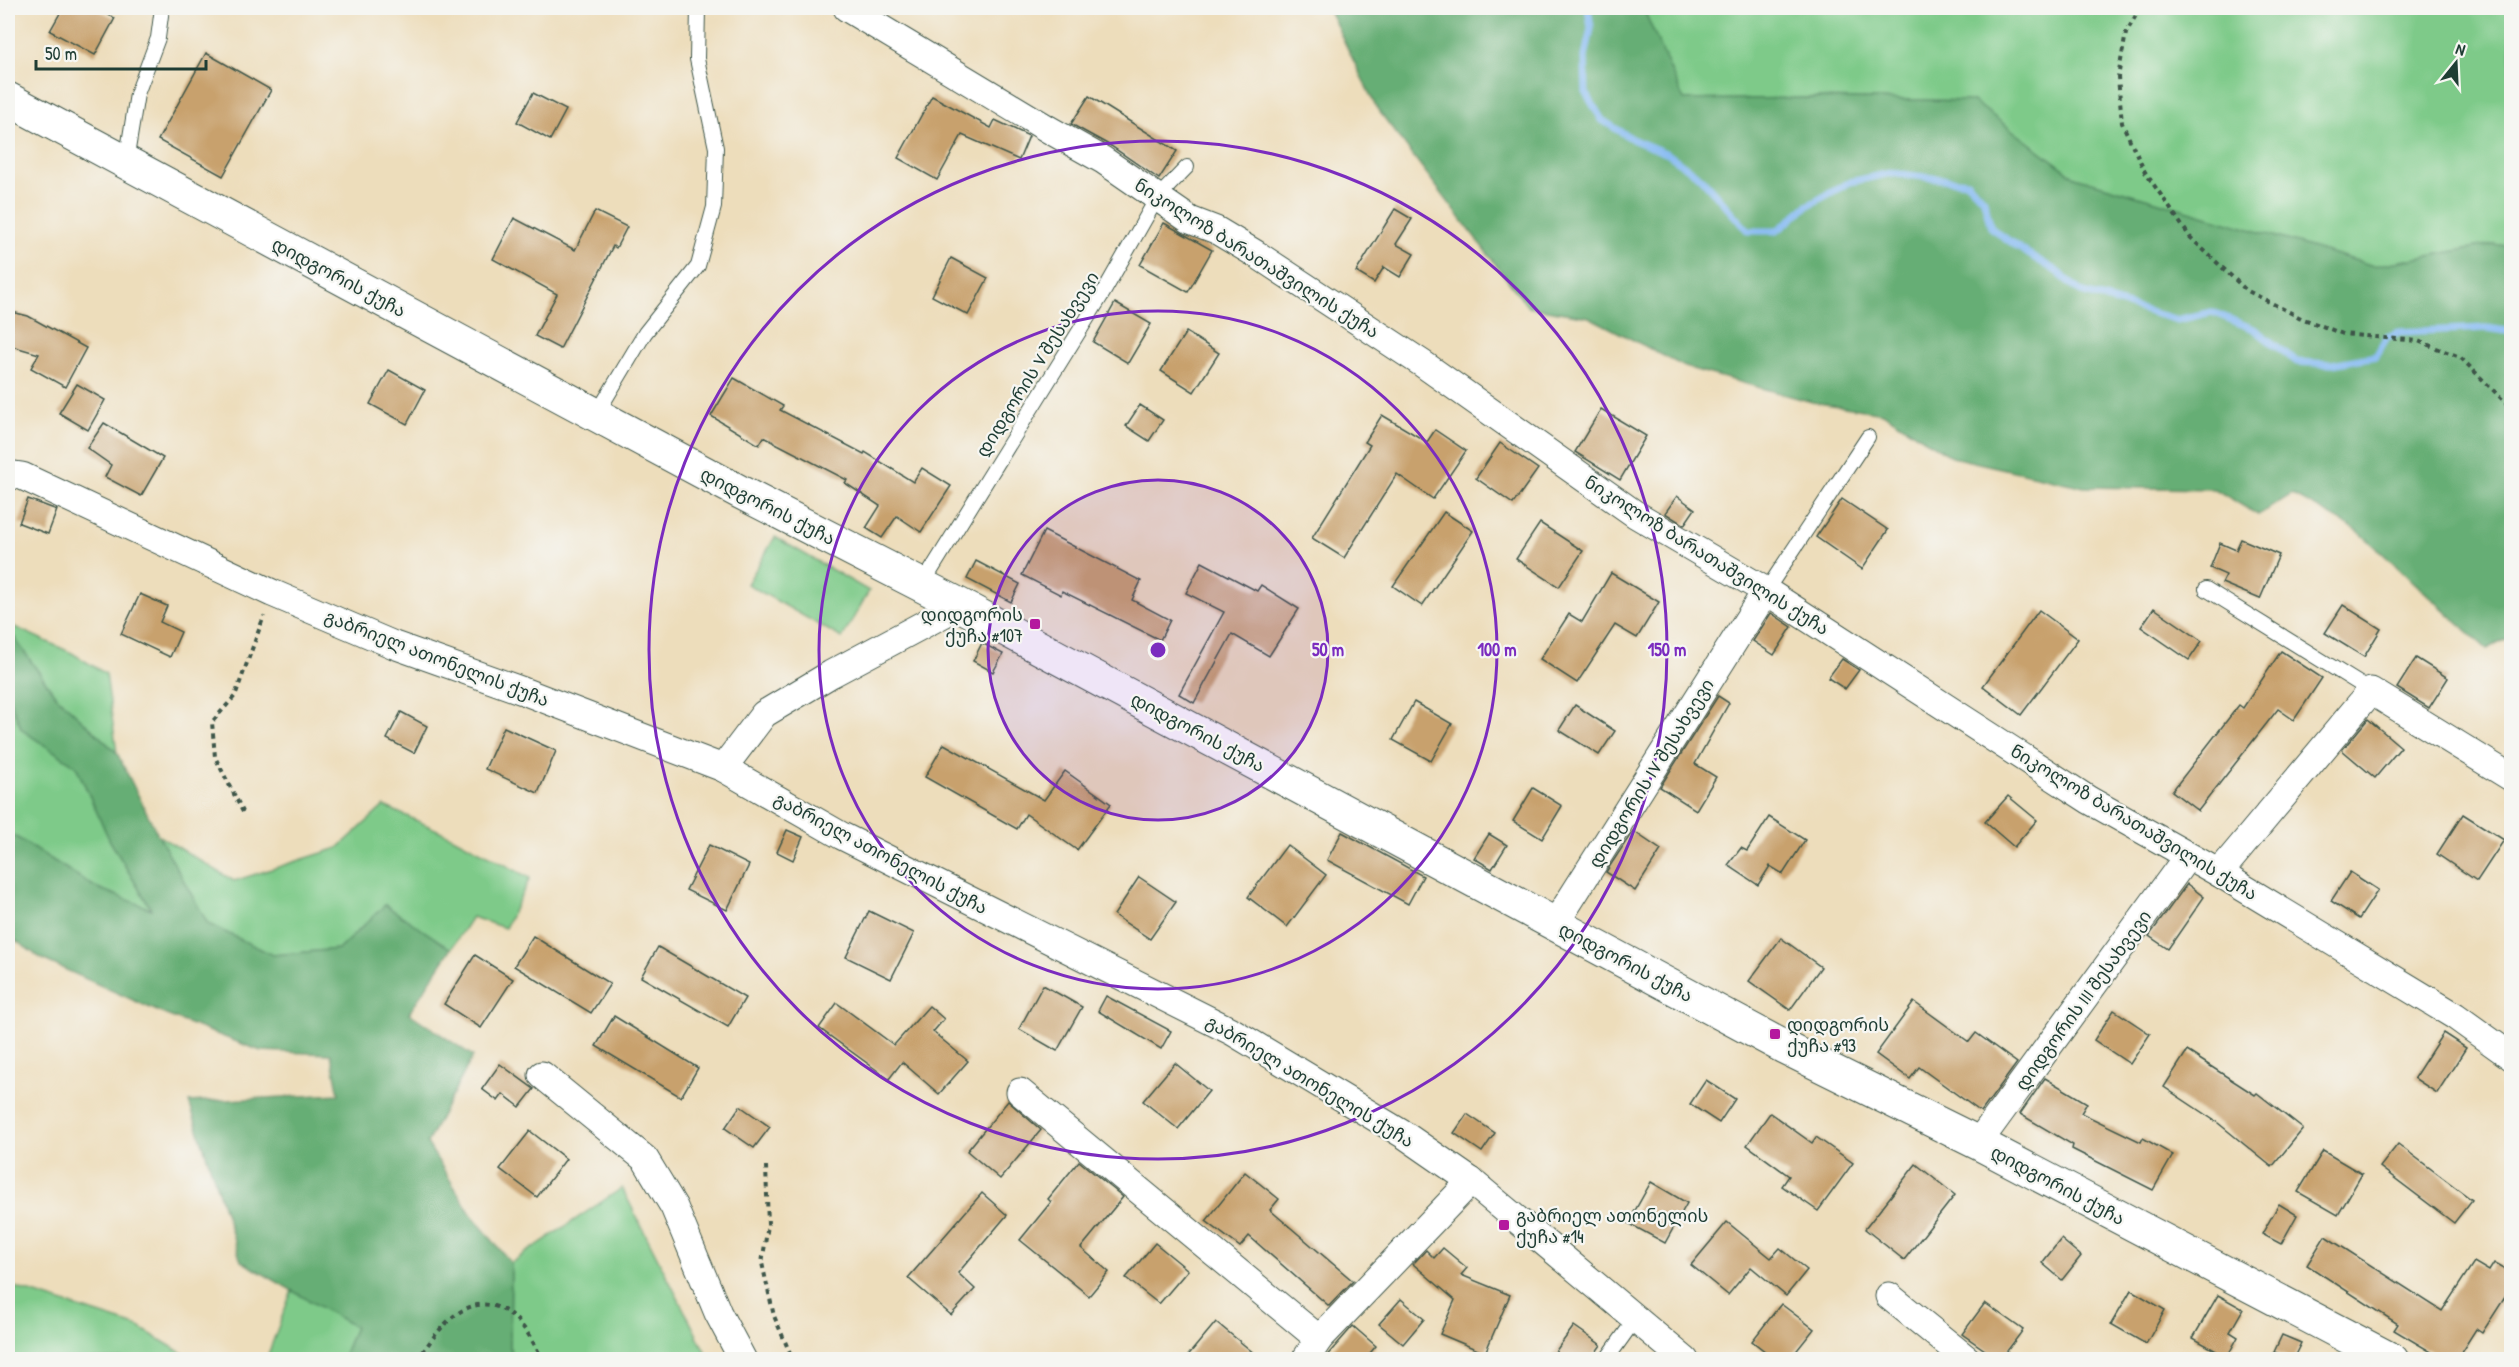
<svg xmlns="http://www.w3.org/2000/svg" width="2519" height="1367" font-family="'Patrick Hand','Noto Sans Georgian',sans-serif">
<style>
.green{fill:#7eca89;stroke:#4e845e;stroke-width:1.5}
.forest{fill:#66ae75;stroke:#427654;stroke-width:1.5}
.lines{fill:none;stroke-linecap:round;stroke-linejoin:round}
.stream{stroke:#85baf3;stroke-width:7}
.building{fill:#c8a16d}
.service-casing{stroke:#3e5548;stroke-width:16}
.minor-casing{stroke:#3e5548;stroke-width:29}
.tertiary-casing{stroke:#3e5548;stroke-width:35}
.path{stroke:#3e5548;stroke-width:4;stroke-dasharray:4.5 4.5;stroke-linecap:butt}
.service{stroke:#fff;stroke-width:14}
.minor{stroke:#fff;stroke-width:27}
.tertiary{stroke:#fff;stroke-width:33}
.ring{fill:none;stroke:#7b2cbf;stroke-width:3}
.poi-dot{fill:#b5179e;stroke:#f6f6f2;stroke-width:2}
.labels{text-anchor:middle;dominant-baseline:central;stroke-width:4.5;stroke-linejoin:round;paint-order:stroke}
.street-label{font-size:18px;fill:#1f3d34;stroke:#f6f6f2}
.poi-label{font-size:18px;fill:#1f3d34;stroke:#f6f6f2;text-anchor:start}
.centre{fill:#7b2cbf;stroke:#f6f6f2;stroke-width:3}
.ring-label{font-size:18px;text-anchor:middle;font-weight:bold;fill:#7b2cbf;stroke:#f6f6f2;stroke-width:4.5;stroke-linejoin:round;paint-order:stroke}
</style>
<rect width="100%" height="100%" fill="#f6f6f2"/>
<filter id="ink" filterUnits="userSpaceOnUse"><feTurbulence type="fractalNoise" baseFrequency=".0167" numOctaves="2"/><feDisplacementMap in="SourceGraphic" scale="12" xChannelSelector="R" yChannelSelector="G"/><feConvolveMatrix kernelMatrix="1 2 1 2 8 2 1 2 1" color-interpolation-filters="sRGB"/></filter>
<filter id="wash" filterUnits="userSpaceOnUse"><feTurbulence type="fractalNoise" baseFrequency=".008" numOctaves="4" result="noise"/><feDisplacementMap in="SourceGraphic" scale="24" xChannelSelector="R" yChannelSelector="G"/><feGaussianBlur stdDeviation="1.35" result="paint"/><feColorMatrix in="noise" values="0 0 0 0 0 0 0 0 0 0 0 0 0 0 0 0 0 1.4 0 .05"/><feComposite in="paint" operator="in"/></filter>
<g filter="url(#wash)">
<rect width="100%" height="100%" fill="#edddbb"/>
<g class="green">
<path d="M1643 8H2511V247L2493 244 2374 266 2075 177 1972 101 1808 98 1683 100Z"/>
<path d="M775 537 869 591 842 638 747 584Z"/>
<path d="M8 624 72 653 106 674 117 753 55 695 8 629Z"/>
<path d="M8 696 22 730 76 766 110 841 152 910 95 887 8 832Z"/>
<path d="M384 806 453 837 530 878 505 928 472 917 451 949 385 905 339 949 273 955 208 924 158 835 234 881 338 848Z"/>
<path d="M622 1188 709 1359H514L510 1347 511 1263Z"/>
<path d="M8 1285 139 1327 192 1359H8Z"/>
<path d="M292 1290 355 1327 342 1359 266 1360Z"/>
</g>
<g class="forest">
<path d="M1328 8H1643L1684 100 1808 98 1973 101 2075 177 2374 266 2494 244 2511 247V637L2487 649 2357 530 2292 494 2258 515 2215 489 2084 487 1952 457 1883 413 1812 402 1685 367 1589 317 1528 307 1376 107Z"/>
<path d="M8 629 55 695 117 753 158 835 208 924 273 955 339 949 385 905 451 949 409 1013 473 1056 427 1143 471 1214 511 1263 510 1347 514 1359H342L355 1327 241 1261 189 1102 339 1094 331 1054 261 1051 166 1015 42 959 8 935V832L95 887 151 909 110 841 76 766 22 730 8 696Z"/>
</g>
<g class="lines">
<path class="stream" d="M1588 8 1591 28 1585 57 1586 93 1602 120 1634 140 1668 154 1701 178 1748 231H1777L1807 206 1850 182 1891 173 1967 182 1984 200 1991 228 2022 250 2056 271 2081 292 2177 320 2212 312 2254 329 2297 362 2332 364 2376 356 2387 337 2399 332 2487 328 2512 332"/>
</g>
<g id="blocks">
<g class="building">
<path d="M63 8H94L115 18 95 55 50 31Z"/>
<path d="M206 53 271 90 223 176 158 140Z"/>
<path d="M533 93 566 110 550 140 517 122Z"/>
<path d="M932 96 991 128 995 120 1029 136 1019 160 962 135 937 180 898 158Z"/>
<path d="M1089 96 1177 151 1159 179 1111 146 1071 124Z"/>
<path d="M1395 209 1412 219 1396 244 1414 254 1400 277 1384 267 1374 283 1356 272Z"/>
<path d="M595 211 627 227 616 248 613 246 560 349 535 336 557 294 493 259 514 218 575 250Z"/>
<path d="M1164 223 1212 250 1188 292 1140 265Z"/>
<path d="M951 258 988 278 968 315 932 296Z"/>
<path d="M1115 303 1151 324 1128 363 1093 342Z"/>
<path d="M8 311 28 316 86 348 65 387 31 368 39 354 8 345Z"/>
<path d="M1186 332 1219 353 1194 392 1161 371Z"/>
<path d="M389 370 425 390 407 424 370 404Z"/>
<path d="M734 378 783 406 780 410 864 454 865 452 913 482 922 468 951 486 921 532 897 516 882 538 866 528 880 506 845 483 847 480 764 437 759 445 711 416Z"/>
<path d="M77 384 105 400 88 430 59 413Z"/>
<path d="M1140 405 1163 420 1149 441 1126 426Z"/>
<path d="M1601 409 1646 436 1620 480 1575 452Z"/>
<path d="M1382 415 1427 442 1435 430 1466 451 1433 499 1397 474 1344 558 1312 538 1370 445 1365 442Z"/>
<path d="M104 423 163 458 141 496 105 477 111 465 87 448Z"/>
<path d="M1500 443 1538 469 1513 504 1476 478Z"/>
<path d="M1677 496 1695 509 1684 525 1665 513Z"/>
<path d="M28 499 57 510 48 534 19 523Z"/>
<path d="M1842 499 1888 530 1862 569 1816 537Z"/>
<path d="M1444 512 1473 531 1422 606 1393 586Z"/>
<path d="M1540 523 1583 551 1559 587 1516 559Z"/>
<path d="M1044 531 1141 581 1132 600 1170 620 1160 640 1062 591 1061 595 1022 575Z"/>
<path d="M2241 539 2279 555 2260 599 2222 583 2226 575 2210 568 2220 543 2236 550Z"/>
<path d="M976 561 1020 584 1011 602 967 579Z"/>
<path d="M1202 562 1257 591 1261 585 1299 609 1269 656 1232 634 1194 703 1179 694 1224 612 1186 593Z"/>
<path d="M1611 573 1659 602 1637 638 1615 625 1577 683 1540 659 1569 614 1582 622Z"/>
<path d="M140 594 167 606 160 622 181 632 170 657 121 634Z"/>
<path d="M2343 605 2381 629 2364 657 2325 633Z"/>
<path d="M2154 608 2202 641 2189 660 2141 627Z"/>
<path d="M2039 610 2078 639 2021 715 1983 686Z"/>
<path d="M1771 613 1792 627 1774 655 1753 641Z"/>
<path d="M982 643 1003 654 993 672 973 661Z"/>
<path d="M2281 651 2322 678 2294 720 2278 709 2198 811 2172 791 2239 705 2243 708Z"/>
<path d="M2416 658 2448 678 2429 708 2397 688Z"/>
<path d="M1842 659 1859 670 1845 689 1828 678Z"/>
<path d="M1718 696 1729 703 1695 764 1716 777 1696 810 1660 787Z"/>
<path d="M1414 702 1452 724 1431 761 1393 740Z"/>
<path d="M1575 705 1615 731 1599 755 1559 730Z"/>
<path d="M401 712 427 726 414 753 387 739Z"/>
<path d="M2368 719 2401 747 2375 778 2342 750Z"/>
<path d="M504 727 556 751 538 793 485 769Z"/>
<path d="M944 744 1044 800 1065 771 1111 804 1077 850 1026 814 1017 829 925 777Z"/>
<path d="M1533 788 1562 806 1542 839 1513 821Z"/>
<path d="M2008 796 2037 820 2014 847 1985 822Z"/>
<path d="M2463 814 2504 840 2477 881 2437 854Z"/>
<path d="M1769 817 1805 840 1783 874 1770 866 1758 885 1728 865 1741 848 1747 851Z"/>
<path d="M787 830 803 837 793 860 777 852Z"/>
<path d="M1633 831 1661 850 1635 891 1606 872Z"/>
<path d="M1342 832 1423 876 1408 904 1327 860Z"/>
<path d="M1489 834 1507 845 1492 869 1474 858Z"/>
<path d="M709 845 749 865 727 910 686 890Z"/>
<path d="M1287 845 1326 875 1287 927 1248 897Z"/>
<path d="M2350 872 2378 890 2359 919 2331 901Z"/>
<path d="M1139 877 1176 902 1150 939 1114 915Z"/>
<path d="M2187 884 2204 897 2168 949 2149 936Z"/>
<path d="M869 911 914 933 891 979 846 957Z"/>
<path d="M533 936 610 984 591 1013 514 966Z"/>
<path d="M1781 938 1821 967 1790 1010 1749 981Z"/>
<path d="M658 947 745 998 728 1027 641 977Z"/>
<path d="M475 955 513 979 481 1028 444 1004Z"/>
<path d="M1043 985 1082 1007 1057 1051 1019 1029Z"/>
<path d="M1106 996 1171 1031 1161 1049 1098 1011Z"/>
<path d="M1914 1002 1969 1042 1976 1033 2017 1063 1981 1112 1919 1067 1910 1079 1876 1054Z"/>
<path d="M837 1003 894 1045 929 1006 944 1019 933 1032 968 1061 939 1094 902 1062 889 1079 819 1028Z"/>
<path d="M2114 1010 2150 1034 2130 1064 2094 1040Z"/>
<path d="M614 1016 698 1068 681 1097 596 1046Z"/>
<path d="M2443 1033 2466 1048 2437 1093 2414 1078Z"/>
<path d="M2187 1051 2255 1095 2257 1093 2303 1129 2272 1167 2218 1123 2164 1087Z"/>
<path d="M1175 1063 1209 1091 1178 1129 1143 1101Z"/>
<path d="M500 1064 534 1089 520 1107 503 1094 498 1101 482 1089Z"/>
<path d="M2045 1078 2087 1103 2081 1113 2141 1142 2143 1138 2173 1155 2153 1190 2072 1149 2073 1145 2020 1114Z"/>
<path d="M1706 1080 1735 1099 1719 1123 1690 1104Z"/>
<path d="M1008 1101 1041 1130 1000 1179 967 1151Z"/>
<path d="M740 1106 770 1127 754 1148 725 1128Z"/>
<path d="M1770 1113 1812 1143 1816 1137 1853 1163 1818 1211 1782 1186 1789 1176 1747 1145Z"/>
<path d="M1467 1114 1495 1133 1482 1152 1454 1133Z"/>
<path d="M530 1131 566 1159 537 1197 500 1169Z"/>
<path d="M2398 1144 2472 1200 2454 1223 2380 1167Z"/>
<path d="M2323 1151 2362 1174 2338 1215 2298 1192Z"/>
<path d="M1079 1161 1123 1197 1081 1248 1109 1272 1089 1296 1020 1240 1051 1202 1048 1199Z"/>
<path d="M1916 1164 1955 1195 1904 1260 1865 1229Z"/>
<path d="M1245 1172 1279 1199 1270 1210 1353 1281 1329 1306 1249 1236 1240 1247 1206 1221Z"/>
<path d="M1651 1182 1687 1203 1665 1243 1628 1223Z"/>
<path d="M982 1193 1007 1215 958 1273 975 1289 951 1315 908 1278Z"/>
<path d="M2279 1204 2297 1215 2281 1244 2262 1234Z"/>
<path d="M1727 1222 1771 1258 1780 1248 1807 1270 1786 1296 1751 1267 1728 1295 1691 1265Z"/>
<path d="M2325 1236 2442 1311 2474 1262 2489 1271 2494 1263 2511 1273V1288L2482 1333 2476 1329 2457 1359H2443L2394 1330 2398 1324 2307 1265Z"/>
<path d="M2061 1239 2081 1256 2062 1280 2042 1263Z"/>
<path d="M1155 1243 1188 1270 1159 1304 1126 1278Z"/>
<path d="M1443 1248 1467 1268 1461 1275 1510 1295 1485 1353 1440 1334 1455 1300 1413 1264 1426 1250 1434 1258Z"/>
<path d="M2131 1290 2165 1310 2146 1344 2111 1324Z"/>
<path d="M2218 1295 2243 1309 2230 1332 2238 1337 2227 1357 2193 1338Z"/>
<path d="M1401 1299 1424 1319 1403 1344 1379 1324Z"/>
<path d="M1985 1303 2023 1330 2001 1359H1998L1962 1334Z"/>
<path d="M1781 1304 1814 1329 1790 1359H1775L1752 1341Z"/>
<path d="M1216 1322 1261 1359H1185Z"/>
<path d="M1353 1326 1376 1346 1365 1359H1324Z"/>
<path d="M1574 1326 1601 1345 1591 1359H1550Z"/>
<path d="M2282 1335 2301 1343 2293 1359 2274 1352Z"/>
</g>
</g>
</g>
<g filter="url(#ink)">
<use href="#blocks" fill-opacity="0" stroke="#3e5548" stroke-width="1.5"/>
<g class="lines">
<g class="service-casing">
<g id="service">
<path d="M126 162 137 94 158 38 162 8"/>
<path d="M596 415 645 333 698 266 714 207 716 148 697 59 698 8"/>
<path d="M922 585 1103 293 1157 198 1187 167"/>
<path d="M2206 589 2371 691"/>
<path d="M1766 591 1868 437"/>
<path d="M1606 1360 1636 1318"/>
</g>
</g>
<g class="minor-casing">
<g id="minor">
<path d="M847 8 1048 129 1103 160 1190 220 1216 230 1256 254 1423 364 1635 514 1766 591 2089 800 2219 873 2455 1016 2512 1057"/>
<path d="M8 474 22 476 272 593 394 645 523 691 723 768 842 836 1233 1032 1406 1136 1471 1181 1685 1360"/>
<path d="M723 768 764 714 831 674 960 605"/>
<path d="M2219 873 2371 691 2512 778"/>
<path d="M1555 924 1766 591"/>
<path d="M542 1075 645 1159 674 1207 718 1313 743 1360"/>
<path d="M1020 1092 1319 1339"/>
<path d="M1978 1143 2187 857"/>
<path d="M1889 1296 1968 1360"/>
<path d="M1305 1360 1319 1339 1471 1181"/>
</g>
</g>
<g class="tertiary-casing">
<path id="tertiary" d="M8 99 740 492 960 605 1784 1047 1978 1143 2392 1360"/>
</g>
<g class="path">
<path d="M2140 8 2126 33 2118 77 2122 123 2145 172 2190 237 2246 290 2301 318 2343 334 2418 341 2460 357 2512 409"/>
<path d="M243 812 215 757 212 722 235 696 264 616"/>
<path d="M766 1166 768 1225 762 1263 774 1316 793 1360"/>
<path d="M418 1360C437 1329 470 1285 510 1314 525 1325 534 1344 543 1360"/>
</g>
<use href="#service" class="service"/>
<use href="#minor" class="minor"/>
<use href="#tertiary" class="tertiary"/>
</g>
</g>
<circle cx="1158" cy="650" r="170" fill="#7b2cbf" fill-opacity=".12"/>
<g class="ring">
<circle cx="1158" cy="650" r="170"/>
<circle cx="1158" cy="650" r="339"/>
<circle cx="1158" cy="650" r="509"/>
</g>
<g class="poi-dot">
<rect x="1029" y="618" width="12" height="12" rx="3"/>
<rect x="1769" y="1028" width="12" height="12" rx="3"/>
<rect x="1498" y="1219" width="12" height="12" rx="3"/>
</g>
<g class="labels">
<g class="street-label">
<text transform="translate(1257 258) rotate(32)">ნიკოლოზ ბარათაშვილის ქუჩა</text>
<text transform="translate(339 277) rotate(28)">დიდგორის ქუჩა</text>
<text transform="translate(1037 364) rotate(-58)">დიდგორის V შესახვევი</text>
<text transform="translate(768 506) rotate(27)">დიდგორის ქუჩა</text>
<text transform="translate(1707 555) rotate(32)">ნიკოლოზ ბარათაშვილის ქუჩა</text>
<text transform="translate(437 658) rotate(21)">გაბრიელ ათონელის ქუჩა</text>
<text transform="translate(1198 732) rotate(28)">დიდგორის ქუჩა</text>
<text transform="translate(1651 773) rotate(-58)">დიდგორის IV შესახვევი</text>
<text transform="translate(2134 822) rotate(31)">ნიკოლოზ ბარათაშვილის ქუჩა</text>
<text transform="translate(881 853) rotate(28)">გაბრიელ ათონელის ქუჩა</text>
<text transform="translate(1626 962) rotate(28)">დიდგორის ქუჩა</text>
<text transform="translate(2083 1000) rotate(-54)">დიდგორის III შესახვევი</text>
<text transform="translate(1310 1081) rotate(31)">გაბრიელ ათონელის ქუჩა</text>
<text transform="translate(2058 1185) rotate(28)">დიდგორის ქუჩა</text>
</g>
<g class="poi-label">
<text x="1023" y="614" text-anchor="end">დიდგორის<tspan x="1023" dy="21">ქუჩა #107</tspan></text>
<text x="1787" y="1024">დიდგორის<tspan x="1787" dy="21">ქუჩა #93</tspan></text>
<text x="1516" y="1215">გაბრიელ ათონელის<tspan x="1516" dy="21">ქუჩა #14</tspan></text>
</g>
</g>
<circle cx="1158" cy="650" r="9" class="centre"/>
<g class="ring-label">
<text x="1328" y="656">50 m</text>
<text x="1497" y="656">100 m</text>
<text x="1667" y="656">150 m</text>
</g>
<rect width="2519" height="1367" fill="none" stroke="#f6f6f2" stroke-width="30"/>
<g transform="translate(2456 63) rotate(18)" stroke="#f6f6f2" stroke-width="4.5" paint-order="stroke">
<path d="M0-4.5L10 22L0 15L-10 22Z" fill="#1f3d34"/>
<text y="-9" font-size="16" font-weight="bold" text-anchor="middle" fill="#1f3d34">N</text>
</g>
<path d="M36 60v9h170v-9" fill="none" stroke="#1f3d34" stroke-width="3"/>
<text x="45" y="60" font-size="18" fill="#1f3d34" stroke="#f6f6f2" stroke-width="4.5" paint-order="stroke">50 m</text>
</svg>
